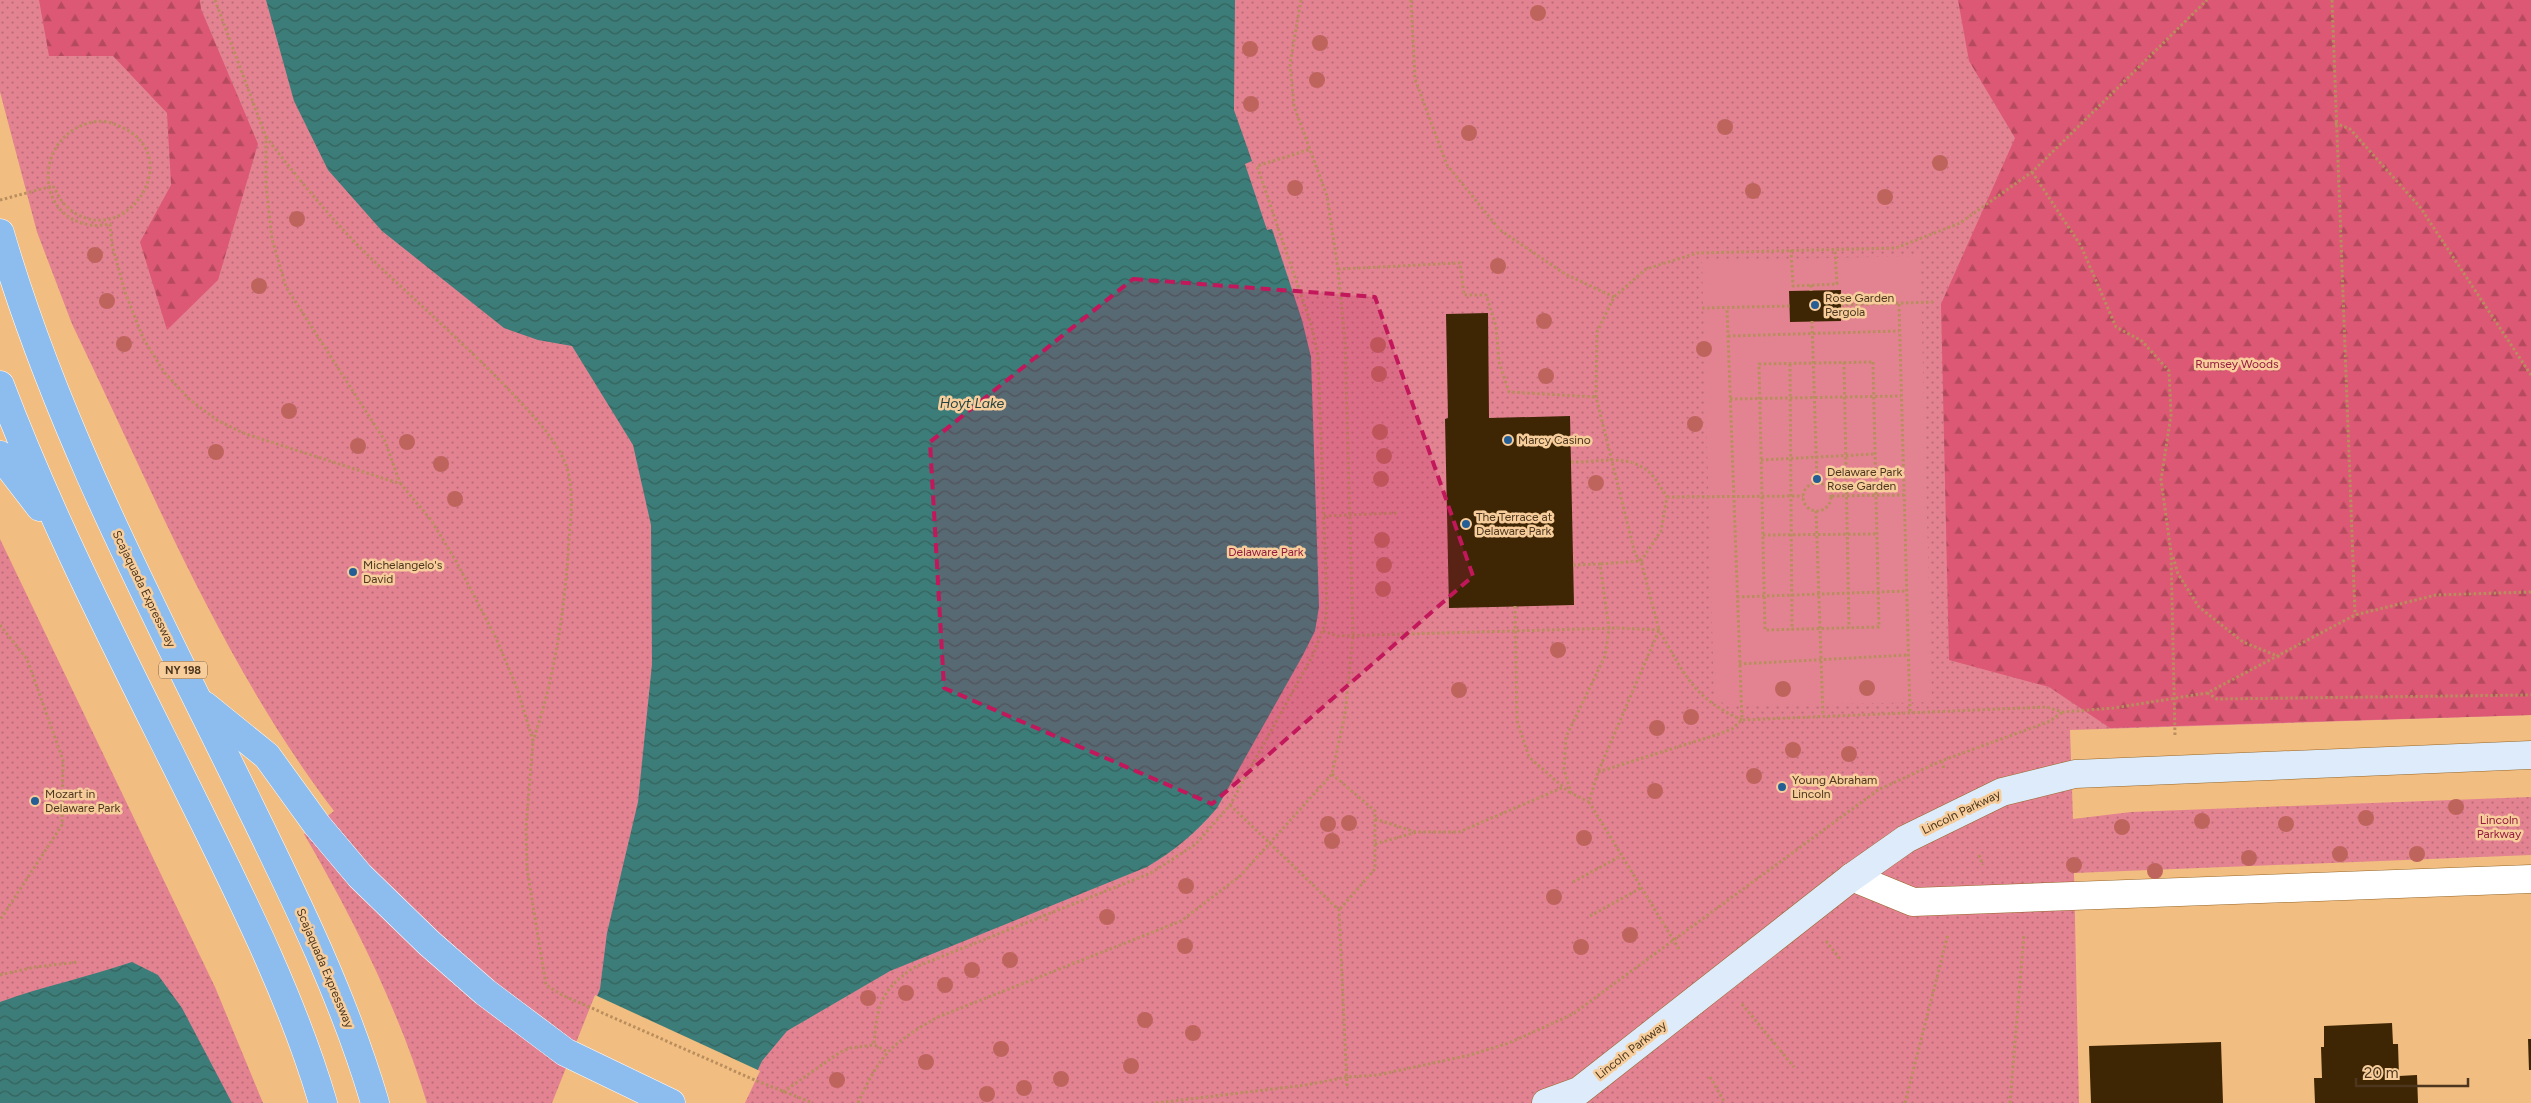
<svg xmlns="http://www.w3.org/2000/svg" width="2531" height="1103" font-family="Figtree,sans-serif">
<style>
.grass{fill:url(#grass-dots)}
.forest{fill:url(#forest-firs)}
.garden{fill:#e38392}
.water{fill:url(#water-waves)}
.pier{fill:#f2bd80}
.building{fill:#3e2503}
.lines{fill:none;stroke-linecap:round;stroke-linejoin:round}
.street-casing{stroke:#966627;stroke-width:29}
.secondary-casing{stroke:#966627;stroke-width:29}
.highway-casing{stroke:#fff;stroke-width:29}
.path{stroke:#b98e5e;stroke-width:3;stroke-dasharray:2.5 2.5;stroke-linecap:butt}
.street{stroke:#fff;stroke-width:28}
.secondary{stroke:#ddebfa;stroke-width:28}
.highway{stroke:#8dbdef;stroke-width:28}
.path-bridge{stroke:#b98e5e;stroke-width:3;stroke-dasharray:2.5 2.5;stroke-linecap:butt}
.tree{fill:#bf645c}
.marked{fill:#c2185b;fill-opacity:0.2;stroke:#c2185b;stroke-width:4;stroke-dasharray:10 6;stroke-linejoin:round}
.poi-dot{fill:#245e95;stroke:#f7cd9c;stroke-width:2}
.labels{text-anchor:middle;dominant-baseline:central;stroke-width:5;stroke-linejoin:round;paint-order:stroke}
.shield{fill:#f7cd9c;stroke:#7f6343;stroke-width:1}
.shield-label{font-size:11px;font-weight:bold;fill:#4c361d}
.poi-label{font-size:12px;fill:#4c361d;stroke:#f7cd9c;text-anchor:start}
.park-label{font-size:12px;fill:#951b3f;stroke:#f7cd9c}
.street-label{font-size:12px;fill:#4c361d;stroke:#f7cd9c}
.water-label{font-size:14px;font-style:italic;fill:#214240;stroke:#f7cd9c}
</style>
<defs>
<pattern id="grass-dots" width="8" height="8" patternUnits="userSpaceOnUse" patternTransform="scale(1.25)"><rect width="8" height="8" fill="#e38392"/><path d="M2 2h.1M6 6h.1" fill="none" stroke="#ba6c77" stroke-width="1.8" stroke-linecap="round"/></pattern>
<pattern id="forest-firs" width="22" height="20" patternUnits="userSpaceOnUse" patternTransform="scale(1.25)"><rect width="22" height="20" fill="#dc5874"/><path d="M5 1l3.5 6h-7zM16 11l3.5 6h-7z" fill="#b54a5f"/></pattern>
<pattern id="water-waves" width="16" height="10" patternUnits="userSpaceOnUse" patternTransform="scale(1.25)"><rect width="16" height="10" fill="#3d7d79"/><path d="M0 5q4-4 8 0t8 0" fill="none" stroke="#34625d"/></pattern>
</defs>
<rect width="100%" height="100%" fill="#f2bd80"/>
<g class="grass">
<path d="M0 0H2531V715L2070 730 2073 819 2131 812 2531 797V855L2074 873 2079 1103H427C399 1010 353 918 304 834L334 811C222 664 152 489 72 324L37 232 0 92Z"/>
<path d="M0 539 215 987 263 1103H0Z"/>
</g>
<g class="forest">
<path d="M39 0H200L201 9 258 144 218 280 167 330 140 242 171 185 167 113 113 56H49Z"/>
<path d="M1958 0H2531V715L2110 728 2049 687 1949 660 1941 304 2015 138 1969 61Z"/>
</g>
<path class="garden" d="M1920 256 1932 702 1727 706 1714 696 1702 261Z"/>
<g class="water">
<path d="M266 0H1235L1234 110 1252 161 1245 164 1267 230 1272 229 1302 320 1311 357 1319 607 1315 631 1303 655 1217 808C1197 832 1174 851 1147 867L890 971 787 1031 762 1061 742 1103H554L600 989 607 933 638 802 652 664 651 525 633 445 572 346 538 340 504 328 382 231 328 170 294 101Z"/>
<path d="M132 962 158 975 182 1008 232 1103H0V1002C44 986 88 977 132 962Z"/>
</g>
<path class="pier" d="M595 995 760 1071 745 1103H552Z"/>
<g class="building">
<path d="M1841 290V321L1790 322 1789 291Z"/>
<path d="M1488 313 1489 418 1570 416 1574 605 1449 608 1445 419 1448 418 1446 314Z"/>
<path d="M2392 1023 2393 1044H2398L2399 1076 2417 1075 2418 1103H2315L2314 1078H2322L2321 1047H2324V1026Z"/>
<path d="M2528 1039H2531V1070H2529Z"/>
<path d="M2221 1042 2223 1103H2091L2089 1046Z"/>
</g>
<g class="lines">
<g class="street-casing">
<path id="street" d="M1852 877 1913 902 2531 879"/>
</g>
<g class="secondary-casing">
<path id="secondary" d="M1546 1103 1579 1091 1852 877 1906 839 2002 792 2075 774 2531 755"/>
</g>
<g class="highway-casing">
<g id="highway">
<path d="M0 233C57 429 154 610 243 792 293 894 343 994 375 1103"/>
<path d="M0 385C56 533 131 674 201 816 247 909 294 1004 323 1103"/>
<path d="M0 455 40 507"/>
<path d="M204 705 267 756 317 825 360 876 429 943 485 992 565 1052 671 1103"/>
</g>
</g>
<g class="path">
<path d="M215 0 266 137V185L272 239 286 287 385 441 400 483"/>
<path d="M1411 0 1415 79 1447 165 1500 230 1565 274 1614 297"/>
<path d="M2332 0 2355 615"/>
<path d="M2335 123 2350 129 2420 207 2531 375"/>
<path d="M266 137C300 181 335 224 375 262 421 306 468 347 512 393 532 415 555 437 566 465 574 488 571 517 569 540 565 608 555 677 533 741"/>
<path d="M2032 172 2081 246 2116 327 2142 341 2169 371 2171 415 2161 480 2171 552 2175 736"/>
<path d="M53 186C57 192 60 200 65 205 118 256 185 166 129 131 118 125 106 119 93 122 35 134 32 217 91 225 97 226 104 225 110 224L112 245 125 292 143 338 164 372 190 400 217 420 243 433 401 484 431 520 456 561 496 638 517 688 533 741 526 828 527 869 546 985 562 995 757 1081 813 1103"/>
<path d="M1791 250 1793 286 1837 284 1835 249"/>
<path d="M1338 269 1460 263 1464 295H1486L1496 326 1499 362 1509 392 1596 397"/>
<path d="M1811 285V291"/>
<path d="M1899 304 1910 712"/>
<path d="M1841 305 1933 302"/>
<path d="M1702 308 1790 306"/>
<path d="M1812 321 1817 482"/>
<path d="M1728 336 1899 331"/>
<path d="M1844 362 1849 628"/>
<path d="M1873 362 1879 627 1765 630 1759 364Z"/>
<path d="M1790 364 1792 630"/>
<path d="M1730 399 1901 396"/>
<path d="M1761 460 1875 454"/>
<path d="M1571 462C1598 463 1629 452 1651 474 1657 480 1662 490 1667 497L1661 531 1641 561 1600 564"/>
<circle cx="1817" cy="497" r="14"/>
<path d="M1832 496 1904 495"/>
<path d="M1667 497 1803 496"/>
<path d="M1816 511 1823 716"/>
<path d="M1324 516 1397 513"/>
<path d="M1763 535 1876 534"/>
<path d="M2173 557 2178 574 2199 607 2243 642 2280 657"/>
<path d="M1573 565 1600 564 1609 629 1605 656 1566 737 1564 769 1571 793 1589 802"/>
<path d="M1737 597 1907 591"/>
<path d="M1515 606 1517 721 1529 757 1570 793"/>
<path d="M0 625 27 659 63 760 62 825 0 920"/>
<path d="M1323 631 1337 636 1618 628 1659 630C1685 675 1693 698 1742 720L1727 308"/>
<path d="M1739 664 1908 655"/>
<path d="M2207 693 2217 699 2531 695"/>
<path d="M1941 761 1944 768"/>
<path d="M1598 772 1719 734 1732 729 1742 720 2046 707 2063 712 2114 708 2207 693 2355 615 2436 595 2531 592"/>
<path d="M1332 774 1375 811V869L1339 910"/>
<path d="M1230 805 1339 910 1347 1087"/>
<path d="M1375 819 1416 832"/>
<path d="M1375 844 1417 832H1459L1564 787"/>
<path d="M1979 855 1983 865"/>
<path d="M1573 882 1621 856"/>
<path d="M1044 914 1047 921"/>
<path d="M1590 916 1641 888"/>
<path d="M1826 941 1841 960"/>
<path d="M1679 949 1589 802 1598 772 1659 630 1641 561 1635 554 1596 397 1597 332 1614 297 1646 269 1697 253 1896 248 1960 223 2032 172 2207 0"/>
<path d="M0 975 35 967 79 962"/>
<path d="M1742 1004 1794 1067"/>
<path d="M886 1051 874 1045C877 1006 880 991 913 968L1151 873 1196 844 1230 805 1313 655 1325 624 1327 606 1318 355 1311 324 1257 166 1311 149"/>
<path d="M1710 1077 1725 1103"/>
<path d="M783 1092 839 1053 850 1048 874 1045"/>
<path d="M858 1103C880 1054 892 1043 938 1017L1181 921 1240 876 1332 774 1345 714 1353 636 1345 341 1338 269 1327 196 1294 106 1290 64 1301 0"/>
<path d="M1156 1103 1306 1085 1347 1077 1378 1075 1470 1055 1509 1043 1573 1014 1878 790 1941 761 2048 722 2063 712"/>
<path d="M1905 1103 1948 934"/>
<path d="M2010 1103 2024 934"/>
</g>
<use href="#street" class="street"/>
<use href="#secondary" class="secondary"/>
<use href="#highway" class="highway"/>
<path class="path-bridge" d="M0 200 53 186"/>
</g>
<g class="tree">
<circle cx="1538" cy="13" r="8"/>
<circle cx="1320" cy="43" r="8"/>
<circle cx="1250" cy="49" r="8"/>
<circle cx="1317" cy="80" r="8"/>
<circle cx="1251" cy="104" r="8"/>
<circle cx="1725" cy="127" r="8"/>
<circle cx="1469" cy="133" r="8"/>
<circle cx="1940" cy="163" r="8"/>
<circle cx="1295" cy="188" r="8"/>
<circle cx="1753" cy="191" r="8"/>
<circle cx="1885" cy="197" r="8"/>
<circle cx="297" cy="219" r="8"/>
<circle cx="95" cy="255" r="8"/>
<circle cx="1498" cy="266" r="8"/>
<circle cx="259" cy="286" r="8"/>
<circle cx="107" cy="301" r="8"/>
<circle cx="1544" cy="321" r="8"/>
<circle cx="124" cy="344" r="8"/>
<circle cx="1378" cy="345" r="8"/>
<circle cx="1704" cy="349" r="8"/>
<circle cx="1379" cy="374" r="8"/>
<circle cx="1546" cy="376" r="8"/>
<circle cx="289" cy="411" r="8"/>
<circle cx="1695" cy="424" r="8"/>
<circle cx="1380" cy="432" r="8"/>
<circle cx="407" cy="442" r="8"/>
<circle cx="358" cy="446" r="8"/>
<circle cx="216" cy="452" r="8"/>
<circle cx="1384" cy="456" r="8"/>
<circle cx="441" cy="464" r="8"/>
<circle cx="1381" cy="479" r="8"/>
<circle cx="1596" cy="483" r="8"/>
<circle cx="455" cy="499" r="8"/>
<circle cx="1382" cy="540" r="8"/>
<circle cx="1384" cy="565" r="8"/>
<circle cx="1383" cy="589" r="8"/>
<circle cx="1558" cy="650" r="8"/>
<circle cx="1867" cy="688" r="8"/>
<circle cx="1783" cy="689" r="8"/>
<circle cx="1459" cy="690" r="8"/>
<circle cx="1691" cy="717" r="8"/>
<circle cx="1657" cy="728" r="8"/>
<circle cx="1793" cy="750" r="8"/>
<circle cx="1849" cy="754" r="8"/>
<circle cx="1754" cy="776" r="8"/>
<circle cx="1655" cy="791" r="8"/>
<circle cx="2456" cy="807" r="8"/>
<circle cx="2366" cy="818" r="8"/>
<circle cx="2202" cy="821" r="8"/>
<circle cx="1349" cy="823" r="8"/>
<circle cx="1328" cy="824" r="8"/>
<circle cx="2286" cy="824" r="8"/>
<circle cx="2122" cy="827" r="8"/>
<circle cx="1584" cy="838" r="8"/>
<circle cx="1332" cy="841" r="8"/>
<circle cx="2340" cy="854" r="8"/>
<circle cx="2417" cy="854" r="8"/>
<circle cx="2249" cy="858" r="8"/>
<circle cx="2074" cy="865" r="8"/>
<circle cx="2155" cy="871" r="8"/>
<circle cx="1186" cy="886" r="8"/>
<circle cx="1554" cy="897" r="8"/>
<circle cx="1107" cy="917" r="8"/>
<circle cx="1630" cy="935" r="8"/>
<circle cx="1185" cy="946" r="8"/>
<circle cx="1581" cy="947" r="8"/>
<circle cx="1010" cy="960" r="8"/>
<circle cx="972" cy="970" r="8"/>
<circle cx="945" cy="985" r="8"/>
<circle cx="906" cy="993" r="8"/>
<circle cx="868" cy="998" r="8"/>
<circle cx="1145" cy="1020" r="8"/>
<circle cx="1193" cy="1033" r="8"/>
<circle cx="1001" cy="1049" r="8"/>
<circle cx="926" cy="1062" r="8"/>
<circle cx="1131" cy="1066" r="8"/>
<circle cx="1061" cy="1079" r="8"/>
<circle cx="837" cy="1080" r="8"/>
<circle cx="1024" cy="1088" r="8"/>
<circle cx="987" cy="1094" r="8"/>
</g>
<path class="marked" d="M1133 279 1375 297 1473 576 1212 804 944 688 930 442Z"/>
<g class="poi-dot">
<circle cx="1815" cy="305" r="5"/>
<circle cx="1508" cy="440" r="5"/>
<circle cx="1817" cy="479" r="5"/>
<circle cx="1466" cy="524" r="5"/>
<circle cx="353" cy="572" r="5"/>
<circle cx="1782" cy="787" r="5"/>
<circle cx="35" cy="801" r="5"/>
</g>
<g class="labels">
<rect class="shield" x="159" y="661.5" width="48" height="17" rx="4"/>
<g class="shield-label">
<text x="183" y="670">NY 198</text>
</g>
<g class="poi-label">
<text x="1825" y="298">Rose Garden<tspan x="1825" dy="14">Pergola</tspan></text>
<text x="1518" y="440">Marcy Casino</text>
<text x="1827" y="472">Delaware Park<tspan x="1827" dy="14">Rose Garden</tspan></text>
<text x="1476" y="517">The Terrace at<tspan x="1476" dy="14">Delaware Park</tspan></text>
<text x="363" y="565">Michelangelo's<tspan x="363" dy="14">David</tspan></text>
<text x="1792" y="780">Young Abraham<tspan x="1792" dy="14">Lincoln</tspan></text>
<text x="45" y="794">Mozart in<tspan x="45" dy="14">Delaware Park</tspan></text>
</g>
<g class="park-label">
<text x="2237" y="364">Rumsey Woods</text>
<text x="1266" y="552">Delaware Park</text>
<text x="2499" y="820">Lincoln<tspan x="2499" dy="14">Parkway</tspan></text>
</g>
<g class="street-label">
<text transform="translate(144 589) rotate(64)">Scajaquada Expressway</text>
<text transform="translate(1961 812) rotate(-26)">Lincoln Parkway</text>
<text transform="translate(325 968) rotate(67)">Scajaquada Expressway</text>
<text transform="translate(1631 1050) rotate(-38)">Lincoln Parkway</text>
</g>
<g class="water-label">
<text x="972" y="403">Hoyt Lake</text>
</g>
</g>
<path d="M2356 1078v8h112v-8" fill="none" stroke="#4c361d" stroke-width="2.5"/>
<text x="2364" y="1078" font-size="15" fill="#4c361d" stroke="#f7cd9c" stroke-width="4" paint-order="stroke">20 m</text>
</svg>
